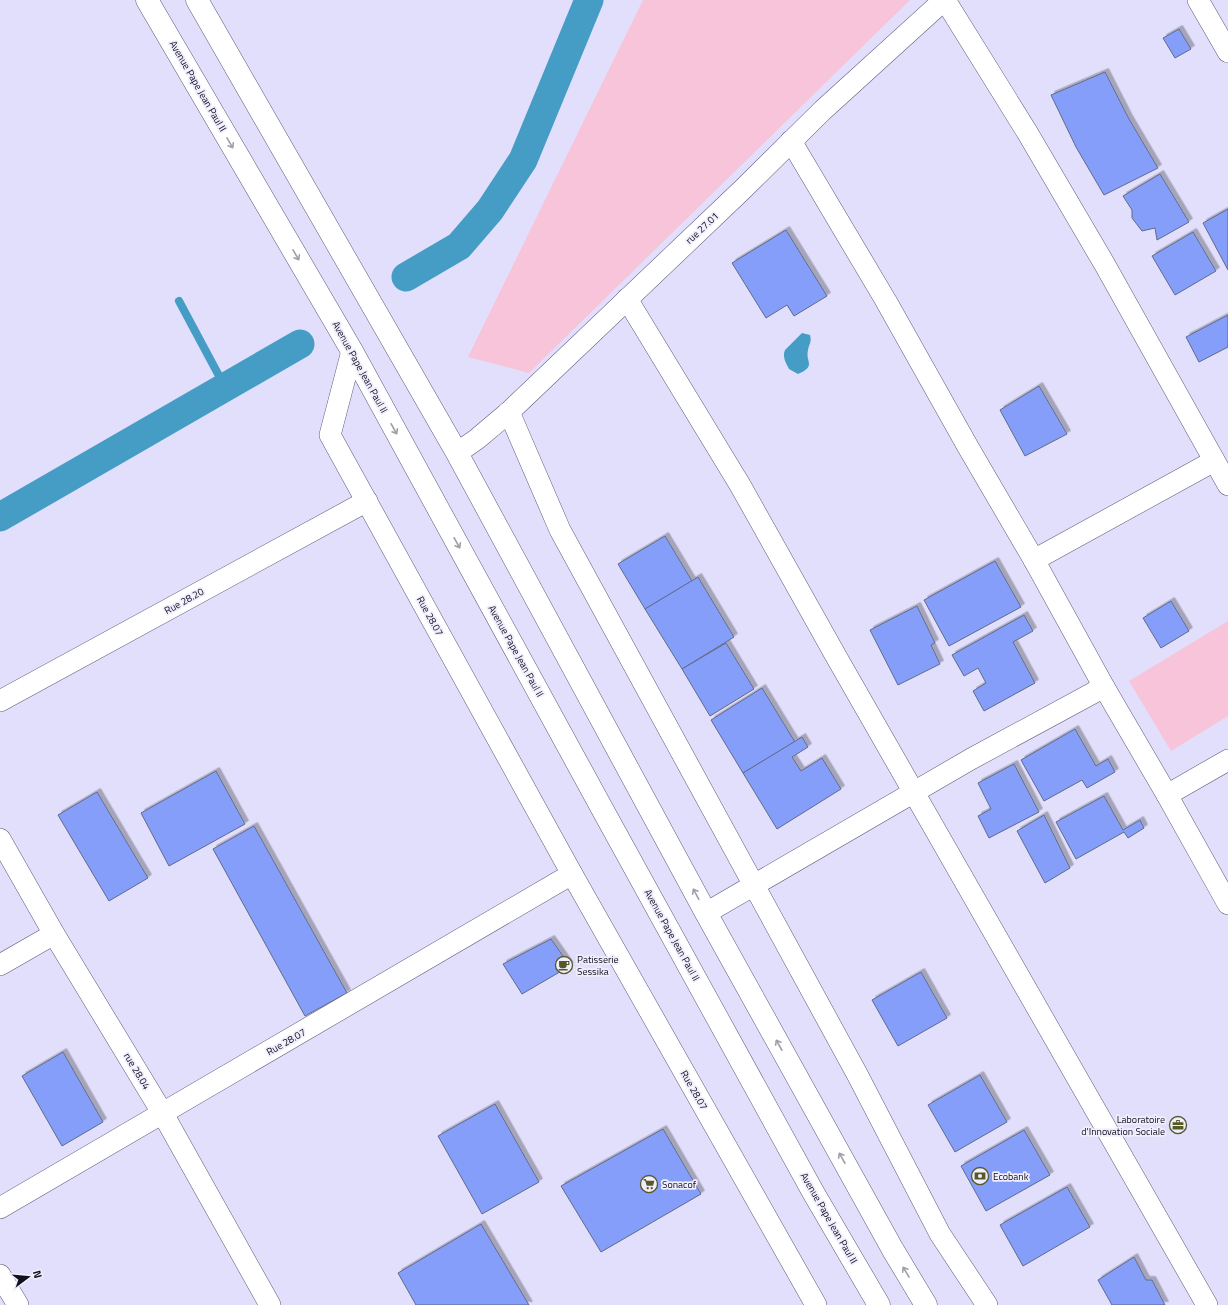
<svg xmlns="http://www.w3.org/2000/svg" width="1228" height="1305" font-family="'Titillium Web',sans-serif">
<style>
.green{fill:#f7c4da}
.water{fill:#459cc4}
.lines{fill:none;stroke-linecap:round;stroke-linejoin:round}
.stream{stroke:#459cc4;stroke-width:8}
.canal{stroke:#459cc4;stroke-width:29}
.building{fill:#859ef9;stroke:#606a89;filter:url(#shadow)}
.street-casing{stroke:#5e5a79;stroke-width:22}
.highway-casing{stroke:#5e5a79;stroke-width:23}
.street{stroke:#fff;stroke-width:21}
.highway{stroke:#fff;stroke-width:22}
.oneway{stroke:#a09fa4}
.labels{text-anchor:middle;dominant-baseline:central;stroke-width:3.5;stroke-linejoin:round;paint-order:stroke}
.street-label{font-size:10px;fill:#110f1c;stroke:#f0eefd}
.poi-label{font-size:10px;fill:#110f1c;stroke:#f0eefd;text-anchor:start}
</style>
<defs>
<filter id="shadow"><feDropShadow dx="3.5" dy="-3.5" stdDeviation="0" flood-color="#0004"/></filter>
</defs>
<rect width="100%" height="100%" fill="#e2dffc"/>
<g class="green">
<path d="M643 0H910L529 373 468 357Z"/>
<path d="M1228 621V716L1171 751 1129 681Z"/>
</g>
<path class="water" d="M802 333 810 335C812 342 809 344 808 350 805 362 817 366 798 374L789 369C786 363 782 357 785 350Z"/>
<g class="lines">
<path class="stream" d="M179 301 225 387"/>
<g class="canal">
<path d="M406 277 459 246 490 210 523 160 589 0"/>
<path d="M0 517 300 344"/>
</g>
</g>
<g class="building">
<path d="M1179 29 1191 49 1175 58 1163 38Z"/>
<path d="M1105 72 1129 119 1158 168 1104 195 1076 147 1051 95Z"/>
<path d="M1160 174 1189 222 1157 240 1155 228 1142 231 1132 218V210L1123 196Z"/>
<path d="M1228 209V270L1203 223Z"/>
<path d="M786 230 827 296 794 316 787 305 766 318 732 263Z"/>
<path d="M1193 232 1216 271 1175 295 1152 256Z"/>
<path d="M1228 315V347L1199 362 1186 337Z"/>
<path d="M1039 386 1067 434 1025 456 1000 410Z"/>
<path d="M665 536 692 581 645 609 618 564Z"/>
<path d="M995 561 1021 607 949 646 924 600Z"/>
<path d="M698 577 734 637 682 669 645 609Z"/>
<path d="M1171 601 1189 631 1161 648 1143 618Z"/>
<path d="M917 606 935 643 931 645 940 664 898 685 870 630Z"/>
<path d="M1024 615 1033 631 1013 642 1035 683 984 711 973 691 986 683 978 668 964 676 952 655Z"/>
<path d="M726 643 754 689 710 716 682 669Z"/>
<path d="M762 688 795 742 743 773 711 720Z"/>
<path d="M1075 729 1096 766 1108 759 1115 772 1087 788 1082 780 1044 801 1021 760Z"/>
<path d="M802 737 808 747 792 757 801 771 822 758 841 789 777 829 743 773Z"/>
<path d="M1014 764 1039 812 989 838 978 816 991 809 978 783Z"/>
<path d="M216 771 245 824 169 866 141 813Z"/>
<path d="M97 792 148 878 109 901 58 815Z"/>
<path d="M1104 796 1123 830 1140 820 1144 828 1128 838 1124 832 1076 859 1056 822Z"/>
<path d="M1044 815 1070 868 1045 883 1017 831Z"/>
<path d="M254 826 347 993 305 1016 213 849Z"/>
<path d="M551 939 570 966 522 994 503 964Z"/>
<path d="M921 972 947 1018 898 1046 872 1000Z"/>
<path d="M63 1052 103 1122 62 1146 22 1076Z"/>
<path d="M980 1075 1007 1122 955 1152 928 1105Z"/>
<path d="M495 1104 539 1182 482 1214 438 1136Z"/>
<path d="M663 1129 701 1194 601 1252 561 1186Z"/>
<path d="M1024 1130 1050 1175 986 1211 961 1166Z"/>
<path d="M1067 1187 1090 1227 1023 1266 1000 1225Z"/>
<path d="M481 1224 529 1305H416L398 1273Z"/>
<path d="M1134 1257 1146 1280H1152L1165 1305H1112L1098 1280Z"/>
</g>
<g class="lines">
<g class="street-casing">
<g id="street">
<path d="M945 0 1027 132 1105 265 1228 485"/>
<path d="M1198 0 1228 52"/>
<path d="M791 141 886 301 968 447 1034 560 1104 687 1167 795 1228 904"/>
<path d="M627 299 740 485 837 658 1207 1305"/>
<path d="M352 351 330 435 572 874 816 1305"/>
<path d="M509 412 560 530 857 1074 940 1234 987 1305"/>
<path d="M457 453 477 439 509 412 743 189 823 110 944 0"/>
<path d="M1034 560 1214 461"/>
<path d="M0 701 367 501"/>
<path d="M1167 795 1228 760"/>
<path d="M0 839 54 934 163 1114 270 1305"/>
<path d="M706 913 971 759 1104 687"/>
<path d="M0 965 54 934"/>
<path d="M0 1208 572 874"/>
<path d="M0 1275 18 1305"/>
</g>
</g>
<g class="highway-casing">
<g id="highway">
<path d="M147 0 352 351 605 814 813 1192 879 1305"/>
<path d="M197 0 457 453 706 913 893 1250 926 1305"/>
</g>
</g>
<use href="#street" class="street"/>
<use href="#highway" class="highway"/>
</g>
<defs><path id="oneway-shaft" d="M-6 0H5M1.5-3L5.5 0L1.5 3" fill="none" stroke-width="1.6" stroke-linecap="round" stroke-linejoin="round"/></defs>
<g class="oneway">
<use href="#oneway-shaft" transform="translate(230 143) rotate(60)"/>
<use href="#oneway-shaft" transform="translate(296 255) rotate(60)"/>
<use href="#oneway-shaft" transform="translate(394 429) rotate(61)"/>
<use href="#oneway-shaft" transform="translate(457 543) rotate(61)"/>
<use href="#oneway-shaft" transform="translate(696 894) rotate(-118)"/>
<use href="#oneway-shaft" transform="translate(779 1045) rotate(-119)"/>
<use href="#oneway-shaft" transform="translate(842 1158) rotate(-119)"/>
<use href="#oneway-shaft" transform="translate(906 1272) rotate(-121)"/>
</g>
<defs>
<g id="cafe-ring" transform="scale(0.9)"><circle r="9.5" fill="#f0eefd" stroke="#575926" stroke-width="1.5"/><path d="M-5.5-4.5H6V0H3Q3 3.5 0 3.5H-2.5Q-5.5 3.5-5.5 0ZM3-3.2v2h1.7v-2ZM-6 4.5H4V6H-6Z" fill="#575926"/></g>
<g id="office-ring" transform="scale(0.9)"><circle r="9.5" fill="#f0eefd" stroke="#575926" stroke-width="1.5"/><path d="M-6-3h4V-5.5h4V-3h4V5H-6ZM-1-4.5V-3h2v-1.5ZM-6 0V1H6V0Z" fill="#575926"/></g>
<g id="bank-ring" transform="scale(0.9)"><circle r="9.5" fill="#f0eefd" stroke="#575926" stroke-width="1.5"/><path d="M-6-4H6V4H-6ZM0-2.3a2.3 2.3 0 1 0 0 4.6a2.3 2.3 0 1 0 0-4.6Z" fill="#575926"/></g>
<g id="supermarket-ring" transform="scale(0.9)"><circle r="9.5" fill="#f0eefd" stroke="#575926" stroke-width="1.5"/><path d="M-6-5.5h2.5l.6 2H6L4.5 2H-2.5L-4.4-4H-6ZM-1.5 3.2a1.3 1.3 0 1 0 .1 0ZM3 3.2a1.3 1.3 0 1 0 .1 0Z" fill="#575926"/></g>
</defs>
<g fill-rule="evenodd">
<use href="#cafe-ring" x="564" y="965"/>
<use href="#office-ring" x="1178" y="1125"/>
<use href="#bank-ring" x="980" y="1176"/>
<use href="#supermarket-ring" x="649" y="1184"/>
</g>
<g class="labels">
<g class="street-label">
<text transform="translate(198 86) rotate(60)">Avenue Pape Jean Paul II</text>
<text transform="translate(702 228) rotate(-43)">rue 27.01</text>
<text transform="translate(360 367) rotate(61)">Avenue Pape Jean Paul II</text>
<text transform="translate(184 601) rotate(-29)">Rue 28.20</text>
<text transform="translate(430 616) rotate(61)">Rue 28.07</text>
<text transform="translate(516 651) rotate(61)">Avenue Pape Jean Paul II</text>
<text transform="translate(672 935) rotate(61)">Avenue Pape Jean Paul II</text>
<text transform="translate(286 1042) rotate(-30)">Rue 28.07</text>
<text transform="translate(137 1071) rotate(59)">rue 28.04</text>
<text transform="translate(694 1090) rotate(60)">Rue 28.07</text>
<text transform="translate(829 1218) rotate(60)">Avenue Pape Jean Paul II</text>
</g>
<g class="poi-label">
<text x="577" y="959">Patisserie<tspan x="577" dy="12">Sessika</tspan></text>
<text x="1165" y="1119" text-anchor="end">Laboratoire<tspan x="1165" dy="12">d'Innovation Sociale</tspan></text>
<text x="993" y="1176">Ecobank</text>
<text x="662" y="1184">Sonacof</text>
</g>
</g>
<g transform="translate(28 1277) rotate(74)" stroke="#f0eefd" stroke-width="3" paint-order="stroke">
<path d="M0-3L7 15L0 10L-7 15Z" fill="#110f1c"/>
<text y="-6" font-size="11" font-weight="bold" text-anchor="middle" fill="#110f1c">N</text>
</g>
</svg>
